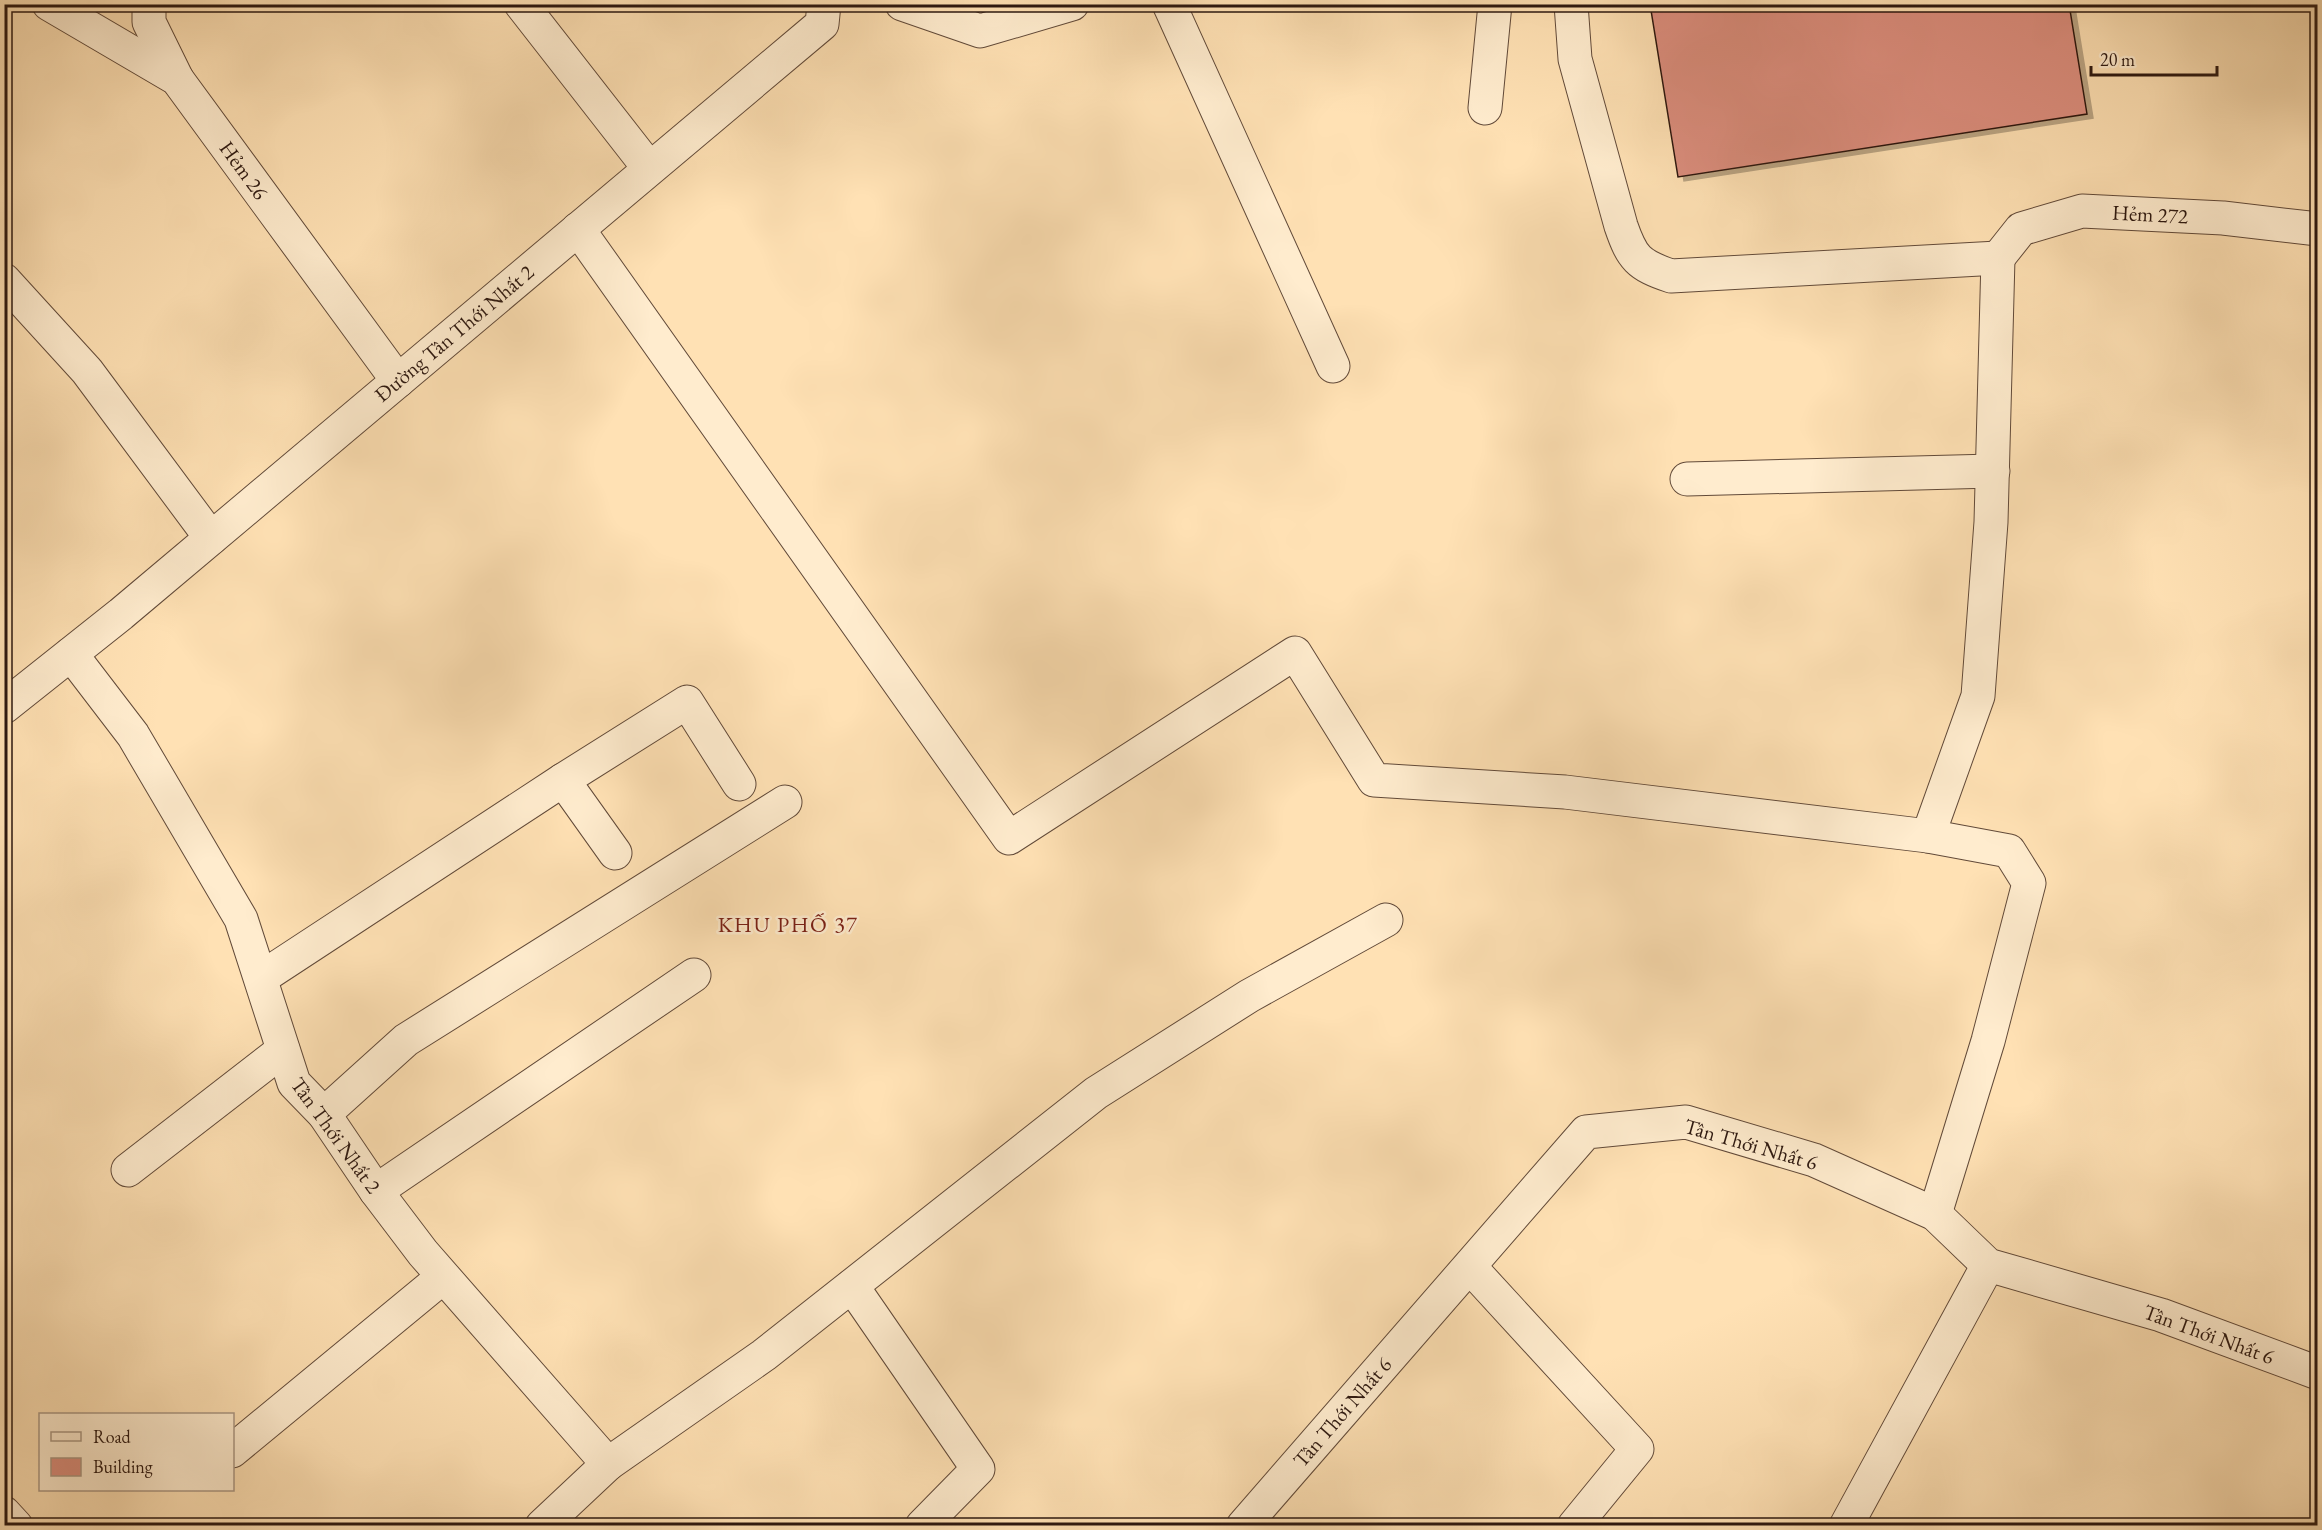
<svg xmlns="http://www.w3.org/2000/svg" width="2322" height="1530" font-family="'EB Garamond',serif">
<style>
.building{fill:#dc8e7e;stroke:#2d1810;stroke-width:1.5;filter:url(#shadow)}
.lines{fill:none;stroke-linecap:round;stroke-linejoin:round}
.minor-casing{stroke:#624a39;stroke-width:35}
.minor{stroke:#ffecce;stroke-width:33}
.labels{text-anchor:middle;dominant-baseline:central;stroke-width:5;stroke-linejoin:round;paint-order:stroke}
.street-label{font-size:21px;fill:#2d1810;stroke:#ffecce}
.neighbourhood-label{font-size:22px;letter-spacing:1.5px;fill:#7a1f14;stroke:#ffecce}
</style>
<defs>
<filter id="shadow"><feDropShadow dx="6" dy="4" stdDeviation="0" flood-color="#0004"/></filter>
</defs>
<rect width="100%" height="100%" fill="#ffe1b4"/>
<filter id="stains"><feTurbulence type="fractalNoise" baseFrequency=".00333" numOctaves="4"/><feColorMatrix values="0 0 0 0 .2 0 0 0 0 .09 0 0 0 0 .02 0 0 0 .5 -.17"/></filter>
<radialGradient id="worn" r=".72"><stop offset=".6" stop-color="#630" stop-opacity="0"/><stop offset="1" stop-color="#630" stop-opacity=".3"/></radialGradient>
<path class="building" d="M1650 4H2069L2087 114 1678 177Z"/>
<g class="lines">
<g class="minor-casing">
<g id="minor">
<path d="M49 4 177 79 398 381"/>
<path d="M149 4V22L177 79"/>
<path d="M521 4 649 168"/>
<path d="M902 4 980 31 1072 4"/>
<path d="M1169 4 1333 366"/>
<path d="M1571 4 1575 59 1621 226C1632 258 1638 265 1671 276L1998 258"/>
<path d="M1485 108 1495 4"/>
<path d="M578 229 1009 838 1295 653 1374 780 1565 792 1928 836 2009 851 2029 883 1988 1041 1935 1214"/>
<path d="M1998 258 2021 229 2082 211 2223 218 2318 229"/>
<path d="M4 280 87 371 211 538"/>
<path d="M1687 479 1993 471"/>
<path d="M71 654 133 735 241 919 294 1083 324 1114 376 1191 423 1253 608 1464 542 1526"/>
<path d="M4 707 121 614 822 24 824 4"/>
<path d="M563 780 615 853"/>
<path d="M1928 836 1978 696 1991 522 1998 258"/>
<path d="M261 978 563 780 687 702 739 784"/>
<path d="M324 1114 406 1040 785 802"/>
<path d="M128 1170 283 1050"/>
<path d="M376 1191 694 975"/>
<path d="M1470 1267 1637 1449 1574 1526"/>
<path d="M852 1286 978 1469 922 1526"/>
<path d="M232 1451 443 1277"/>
<path d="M608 1464 764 1355 1096 1093 1249 996 1386 920"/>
<path d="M4 1513 16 1526"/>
<path d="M1243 1526 1586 1132 1686 1122 1814 1160 1935 1214 1988 1265 2161 1315 2318 1373"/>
<path d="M1846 1526 1988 1265"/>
</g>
</g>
<use href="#minor" class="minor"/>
</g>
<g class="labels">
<g class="street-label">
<text transform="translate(244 170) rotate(54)">Hẻm 26</text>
<text transform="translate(2150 214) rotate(3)">Hẻm 272</text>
<text transform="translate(454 333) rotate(-40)">Đường Tân Thới Nhất 2</text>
<text transform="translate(336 1135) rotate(54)">Tân Thới Nhất 2</text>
<text transform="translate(1751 1144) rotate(16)">Tân Thới Nhất 6</text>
<text transform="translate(2209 1334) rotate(20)">Tân Thới Nhất 6</text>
<text transform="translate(1342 1412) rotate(-49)">Tân Thới Nhất 6</text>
</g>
<g class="neighbourhood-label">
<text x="788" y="924">KHU PHỐ 37</text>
</g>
</g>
<rect width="2322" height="1530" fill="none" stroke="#ffe1b4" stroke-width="24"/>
<rect x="6" y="6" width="2310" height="1518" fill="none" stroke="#2d1810" stroke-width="3"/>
<rect x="12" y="12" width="2298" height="1506" fill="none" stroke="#2d1810" stroke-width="1.5"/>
<rect x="39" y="1413" width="195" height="78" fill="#ffecce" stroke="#ab9782" stroke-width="1.5"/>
<rect x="51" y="1432" width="30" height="9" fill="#ffecce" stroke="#ab9782" stroke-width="1.5"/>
<text x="93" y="1443" font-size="18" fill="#2d1810">Road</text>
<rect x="51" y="1458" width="30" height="18" fill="#dc8e7e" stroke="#ab9782" stroke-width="1.5"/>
<text x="93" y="1473" font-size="18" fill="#2d1810">Building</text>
<path d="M2091 66v9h126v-9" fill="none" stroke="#2d1810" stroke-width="3"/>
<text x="2100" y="66" font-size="18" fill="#2d1810" stroke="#ffecce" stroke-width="4.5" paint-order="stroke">20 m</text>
<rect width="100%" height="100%" filter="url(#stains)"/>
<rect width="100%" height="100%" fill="url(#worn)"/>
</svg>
